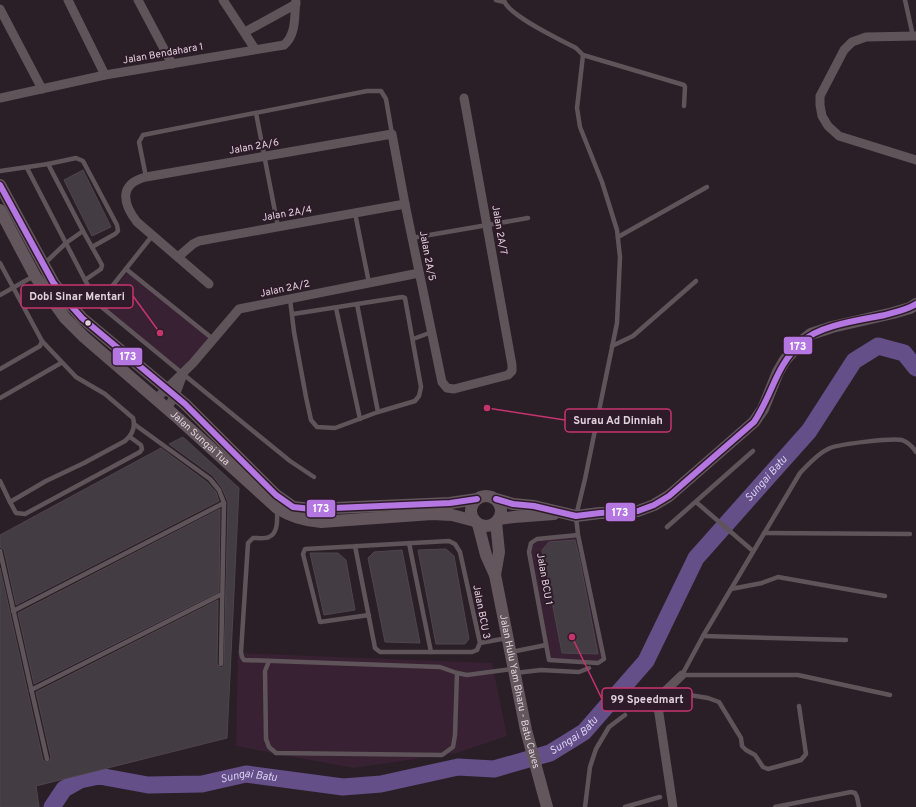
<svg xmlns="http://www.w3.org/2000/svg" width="916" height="807" font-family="Overpass,sans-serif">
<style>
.built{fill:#382132}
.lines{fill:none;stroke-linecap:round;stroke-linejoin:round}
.river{stroke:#644f88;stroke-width:17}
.building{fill:#433c42;stroke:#4d464d}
.lane{stroke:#5f5459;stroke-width:4.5}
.street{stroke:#5f5459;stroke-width:9}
.secondary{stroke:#64565d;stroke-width:12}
.bus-1-casing{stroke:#2e1b29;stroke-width:9}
.bus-1{stroke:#b477e1;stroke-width:6}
.bus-dot{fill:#e0d2dc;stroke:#2e1b29;stroke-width:1.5}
.labels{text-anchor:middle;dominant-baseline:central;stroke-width:4;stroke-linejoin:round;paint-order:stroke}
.street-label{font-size:10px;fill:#e0d2dc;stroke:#2e1b29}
.water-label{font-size:11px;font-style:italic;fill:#dacff4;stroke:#2e1b29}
.leader{fill:none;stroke:#c6346e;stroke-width:1.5}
.callout-dot{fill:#c6346e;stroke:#2e1b29;stroke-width:1.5}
.callout{fill:#2e1b29;stroke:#c6346e;stroke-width:1.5}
.callout-label{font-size:11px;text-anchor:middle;font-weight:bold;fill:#e0d2dc}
.line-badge{stroke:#2e1b29;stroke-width:1.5}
.badge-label{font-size:11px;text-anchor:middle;font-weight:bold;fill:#fff}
</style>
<rect width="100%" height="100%" fill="#2a1f27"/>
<g class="built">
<path d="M127 273 210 339 182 371 102 304Z"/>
<path d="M576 537 601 658 596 661 551 658 531 553 533 545 539 541Z"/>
<path d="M238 653 492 663 507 736 456 753 353 768 236 746Z"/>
</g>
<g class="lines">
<path class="river" id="s1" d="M52 807 64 789 80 780 99 776 148 785 202 784 246 774 343 787 381 784 458 767 494 769 550 753 584 732 646 661 696 558 809 431 854 361 878 346 904 353 916 368"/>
</g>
<g class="building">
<path d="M83 170 111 227 92 236 64 180Z"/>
<path d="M183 437 239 488 227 738 36 786 39 807H0V568L43 760 46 762H49L51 758 36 692 218 600 217 664 221 668 224 666 228 502 222 488 213 476 169 444Z"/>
<path d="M161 448 207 482 216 492 219 501 16 605 4 550 0 547V535Z"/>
<path d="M220 509 219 592 34 684 18 613Z"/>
<path d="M575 540 580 561 598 654 562 653 542 550 549 542Z"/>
<path d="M446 549 454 556 469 639 465 644H436L418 550Z"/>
<path d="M402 550 420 643 385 642 368 558 374 552Z"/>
<path d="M310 553H338L346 560 355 610 324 615Z"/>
</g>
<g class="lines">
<g class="lane">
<path d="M496 0 504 2"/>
<path d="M504 0C507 15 561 40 576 48L583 55 684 85 685 87 684 106"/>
<path d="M905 0 913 36"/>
<path d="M256 113 278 227"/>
<path d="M48 164 76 158 83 161 117 225 118 231 115 234 92 247"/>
<path d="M27 168 85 280 98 304 183 374 290 461 314 477"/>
<path d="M0 171 48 164 83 231 102 265 101 269 85 280"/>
<path d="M146 177 139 142 143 135 367 91H381L386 99 392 134"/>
<path d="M355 213 369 283"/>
<path d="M618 237 707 187"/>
<path d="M412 238 528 218"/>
<path d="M0 263 42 341 40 346 0 369"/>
<path d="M44 264 66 243 83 231"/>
<path d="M126 269 213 339"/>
<path d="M0 295 34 276"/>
<path d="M290 299 294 332 306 397 311 420 317 427 335 428 378 412 415 401 419 396 421 387 405 298 402 297 293 314"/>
<path d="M98 304 152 236"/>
<path d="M357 304 378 412"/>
<path d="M336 308 360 419"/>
<path d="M413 339 432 332"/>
<path d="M612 346 633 336 696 281"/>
<path d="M0 398 61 363"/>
<path d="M134 424 210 479 219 490 224 503 221 664"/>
<path d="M0 481 10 502 46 481 84 463 125 441C132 435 136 428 133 418L105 394 76 377 42 341"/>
<path d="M10 502 16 513 25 514 140 452 142 449 141 445 130 437"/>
<path d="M696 502 753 551"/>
<path d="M277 509C277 517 279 533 269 537 265 539 258 538 253 538L248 543 241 652 242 657 244 660 440 667 457 673 467 675 512 669"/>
<path d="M667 527 753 451"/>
<path d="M764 533 910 534"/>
<path d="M578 535 604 659 598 663 549 660 529 552 531 543 537 539 578 535 576 516 585 479 617 323 620 257 617 230 602 182 580 127 577 108 583 55"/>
<path d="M409 543 431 652"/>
<path d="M355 546 375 648 380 652H472L477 650 480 643 460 552 455 544 449 541 305 549 303 554 320 622 369 615"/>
<path d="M0 551 47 759"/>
<path d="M731 589 762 583 778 577 885 596"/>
<path d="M13 611 224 503"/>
<path d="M703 636 846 640"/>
<path d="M480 643 507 638"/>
<path d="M511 652 546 645"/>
<path d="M269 661 265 671 266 739 269 747 276 753 442 755 453 747 455 735 457 673"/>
<path d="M515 673 541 670 579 672 589 668"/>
<path d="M670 687 683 694 708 698 719 702 741 738 742 746 746 750 755 755 763 767 768 769 801 760 806 754 799 706"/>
<path d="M31 690 222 594"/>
<path d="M890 695 798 675H682L703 636 800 473C808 465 817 454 828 449 836 444 892 438 902 440 907 442 913 447 916 452"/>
<path d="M585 807 590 767 596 749 609 727 625 715"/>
<path d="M625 807 660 797"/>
<path d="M775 807 851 792 855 793 857 797 859 807"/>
</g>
<g class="street">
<path d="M68 0 105 75"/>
<path d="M138 0 172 64"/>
<path d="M223 0 255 49"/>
<path d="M0 9 42 89"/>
<path d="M245 32 296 4"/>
<path d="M916 36 866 37 852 42 844 50 820 96V105L822 116 828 126 839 136 916 160"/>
<path d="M0 98 105 75 284 45C297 34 294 15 296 0"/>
<path d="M178 257 193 244 199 241 405 204"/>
<path d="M209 284 137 222C123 204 118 184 146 177L392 134 405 204 442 382 447 388 454 389 508 375 512 371V365L464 98"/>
<path d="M156 399 193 363 239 309 419 273"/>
<path d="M167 408 175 396 183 374"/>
<path d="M673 807 658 707 661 695 682 675"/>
</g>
<g class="secondary">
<path d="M0 185 53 282 67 301 82 318 185 404 276 495 293 507 311 509 450 503 477 499"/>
<path id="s2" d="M0 210 35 276 65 318 84 337 179 419 277 508C291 517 304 521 321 522L432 514 452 515 475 521"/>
<circle cx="486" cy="511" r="15"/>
<path d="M496 499 513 504 534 506 576 516 600 513H618L638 511 654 505 669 496 754 422 763 409 778 372 785 360 801 342 811 334 832 327 893 313 910 308 916 304"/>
<path d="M499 519 514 517 554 514"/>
<path id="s3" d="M478 524 486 555 495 575 526 730 547 807"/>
<path d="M495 575 499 552 496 522"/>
</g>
<g class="bus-1-casing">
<g id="bus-1">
<path d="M0 185 53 282 67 301 82 318 185 404 276 495 293 507 311 509 450 503 477 499"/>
<path d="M496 499 513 504 534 506 576 516 600 513 638 511 654 505 669 496 754 422C773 394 775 366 802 342 819 325 861 320 885 315 895 312 907 310 916 304"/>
</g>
</g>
<use href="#bus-1" class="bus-1"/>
</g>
<circle class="bus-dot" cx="88" cy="323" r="3.5"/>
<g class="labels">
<g class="street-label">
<text transform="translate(163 54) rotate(-10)">Jalan Bendahara 1</text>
<text transform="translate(254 147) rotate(-10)">Jalan 2A/6</text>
<text transform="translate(287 214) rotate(-10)">Jalan 2A/4</text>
<text transform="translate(499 230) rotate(80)">Jalan 2A/7</text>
<text transform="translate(427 256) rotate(79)">Jalan 2A/5</text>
<text transform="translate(285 289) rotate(-12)">Jalan 2A/2</text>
<text stroke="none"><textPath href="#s2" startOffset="307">Jalan Sungai Tua</textPath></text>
<text transform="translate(544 579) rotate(80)">Jalan BCU 1</text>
<text transform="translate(481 612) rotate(79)">Jalan BCU 3</text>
<text stroke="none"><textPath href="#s3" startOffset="173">Jalan Hulu Yam Bharu - Batu Caves</textPath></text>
</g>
<g class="water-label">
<text stroke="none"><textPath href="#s1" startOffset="872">Sungai Batu</textPath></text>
<text stroke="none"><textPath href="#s1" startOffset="547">Sungai Batu</textPath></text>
<text stroke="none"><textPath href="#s1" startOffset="211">Sungai Batu</textPath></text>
</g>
</g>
<path class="leader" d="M160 333L133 296M487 408L565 420M572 637L602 699"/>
<g class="callout-dot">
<circle cx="160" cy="333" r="4"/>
<circle cx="487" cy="408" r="4"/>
<circle cx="572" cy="637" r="4"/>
</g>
<g class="callout">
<rect x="21" y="285" width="112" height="23" rx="4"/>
<rect x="565" y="409" width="106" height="23" rx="4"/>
<rect x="602" y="688" width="90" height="23" rx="4"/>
</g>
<g class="callout-label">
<text x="77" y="300">Dobi Sinar Mentari</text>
<text x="618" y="424">Surau Ad Dinniah</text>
<text x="647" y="703">99 Speedmart</text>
</g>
<g class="line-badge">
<rect x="783" y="336" width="30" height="19" rx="4" fill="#b477e1"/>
<rect x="112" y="347" width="31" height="19" rx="4" fill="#b477e1"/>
<rect x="306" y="499" width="30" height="19" rx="4" fill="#b477e1"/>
<rect x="605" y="502" width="31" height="20" rx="4" fill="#b477e1"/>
</g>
<g class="badge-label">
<text x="798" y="350">173</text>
<text x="128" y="360">173</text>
<text x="321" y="512">173</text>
<text x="620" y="516">173</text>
</g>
</svg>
